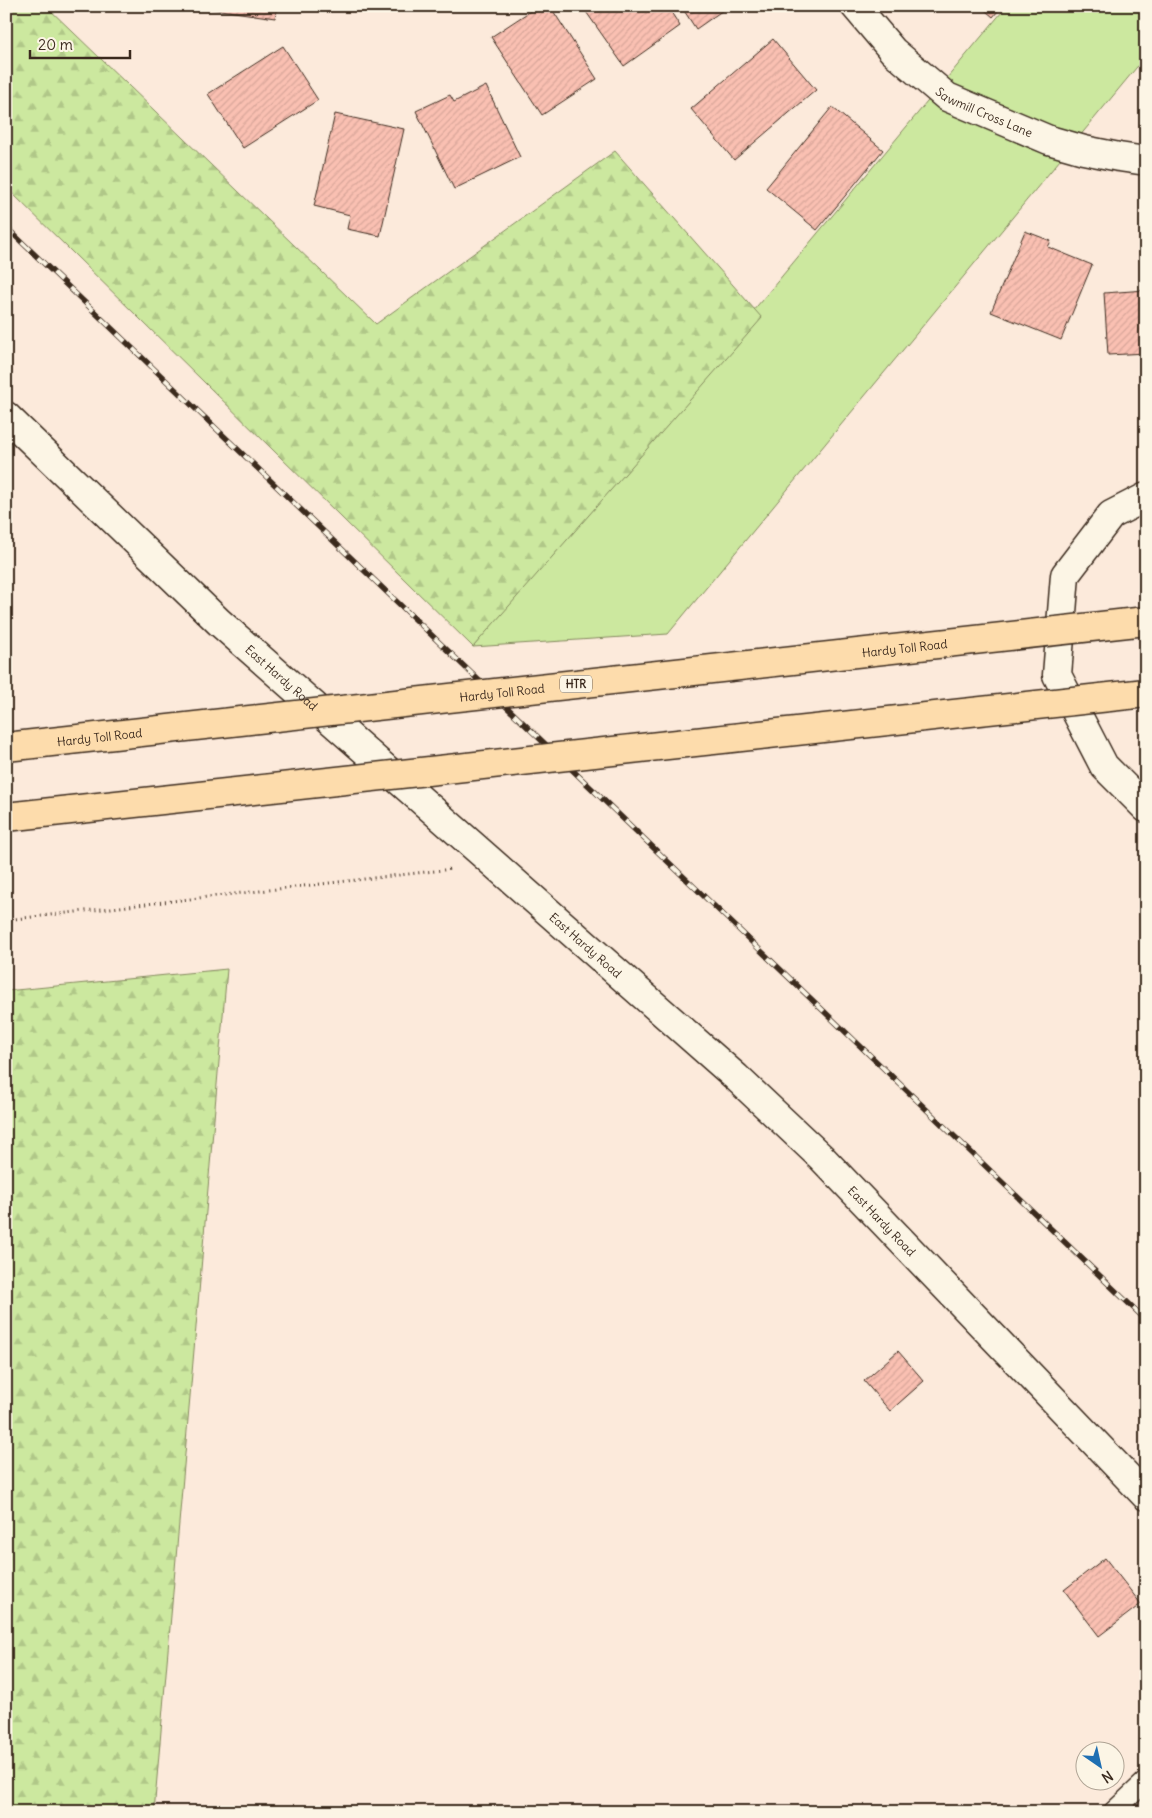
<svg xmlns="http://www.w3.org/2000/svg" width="1152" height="1818" font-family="Delius,sans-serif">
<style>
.grass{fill:#cce89f;stroke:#84895e}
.forest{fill:url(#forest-firs);stroke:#84895e}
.building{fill:url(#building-hatch);stroke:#3b2a1e}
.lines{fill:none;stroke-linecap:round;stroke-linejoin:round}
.service-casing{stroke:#3b2a1e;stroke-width:22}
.minor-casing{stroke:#3b2a1e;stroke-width:31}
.tertiary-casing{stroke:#3b2a1e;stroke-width:31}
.path{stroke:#3b2a1e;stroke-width:3;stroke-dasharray:1 4;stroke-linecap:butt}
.service{stroke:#fcf5e5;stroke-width:19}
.minor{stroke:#fcf5e5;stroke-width:28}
.tertiary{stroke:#fcf5e5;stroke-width:28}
.rail-casing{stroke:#3b2a1e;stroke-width:5.5}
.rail{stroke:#fcf5e5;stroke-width:4;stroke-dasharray:11;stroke-linecap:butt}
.motorway-bridge-casing{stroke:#3b2a1e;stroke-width:31;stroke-linecap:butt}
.motorway-bridge{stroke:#fddcac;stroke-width:28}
.labels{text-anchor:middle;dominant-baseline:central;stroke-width:5;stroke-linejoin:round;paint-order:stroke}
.shield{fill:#fcf5e5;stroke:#75675a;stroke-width:1}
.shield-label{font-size:11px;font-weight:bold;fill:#3b2a1e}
.street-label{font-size:12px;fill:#3b2a1e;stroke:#fcf5e5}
</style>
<defs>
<pattern id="forest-firs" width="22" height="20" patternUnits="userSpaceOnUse" patternTransform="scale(1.25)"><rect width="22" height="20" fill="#cce89f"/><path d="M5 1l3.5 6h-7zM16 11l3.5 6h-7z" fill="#b0c788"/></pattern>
<pattern id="building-hatch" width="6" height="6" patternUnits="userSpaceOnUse" patternTransform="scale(1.25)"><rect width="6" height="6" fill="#fac0b2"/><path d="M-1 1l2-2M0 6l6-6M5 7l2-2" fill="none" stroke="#d7a599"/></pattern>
</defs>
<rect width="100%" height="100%" fill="#fceadb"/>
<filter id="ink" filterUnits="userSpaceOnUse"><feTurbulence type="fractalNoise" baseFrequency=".02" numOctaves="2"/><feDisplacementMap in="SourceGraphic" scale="10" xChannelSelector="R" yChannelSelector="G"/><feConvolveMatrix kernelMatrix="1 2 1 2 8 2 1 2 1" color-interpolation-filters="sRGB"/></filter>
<g filter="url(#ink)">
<path class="grass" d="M1007 6H1146V56L668 634 473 647Z"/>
<g class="forest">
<path d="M6 6H46L376 324 615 151 762 318 473 647 6 187Z"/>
<path d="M227 969 154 1812H6V991Z"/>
</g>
<g class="building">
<path d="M193 6H277L275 18Z"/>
<path d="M538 6H550L597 79 542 115 491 37Z"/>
<path d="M582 6H667L680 26 624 66Z"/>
<path d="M681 6H725L726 8 696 29Z"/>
<path d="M980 6H1002L993 17Z"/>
<path d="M773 39 816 90 734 160 691 109Z"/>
<path d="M283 46 318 100 243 148 208 94Z"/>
<path d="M486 86 520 157 454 189 416 111 450 95 454 102Z"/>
<path d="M832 107 883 150 817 230 766 188Z"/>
<path d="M335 114 404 129 380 236 347 229 350 215 314 206Z"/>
<path d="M1025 231 1051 241 1048 247 1092 265 1061 340 991 312Z"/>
<path d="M1146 290V353L1108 355 1104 293Z"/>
<path d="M898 1351 924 1381 890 1411 864 1381Z"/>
<path d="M1105 1558 1141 1604 1099 1636 1064 1590Z"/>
</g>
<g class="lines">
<g class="service-casing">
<path id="service" d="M1113 1812 1146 1781"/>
</g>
<g class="minor-casing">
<g id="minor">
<path id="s1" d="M855 6 893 51 947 97 1049 140 1084 150 1119 157 1146 161"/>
</g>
</g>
<g class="tertiary-casing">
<g id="tertiary">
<path id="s2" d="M6 416 219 622 736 1077 821 1157 1146 1496"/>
<path d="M1146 497 1111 515 1065 575 1057 675 1104 766 1146 808"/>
</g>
</g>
<path class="path" d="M6 920 452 869"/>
<use href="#service" class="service"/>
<use href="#minor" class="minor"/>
<use href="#tertiary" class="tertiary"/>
<g class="rail-casing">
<path id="rail" d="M6 227 1146 1320"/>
</g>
<use href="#rail" class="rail"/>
<g class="motorway-bridge-casing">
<g id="motorway-bridge">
<path id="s3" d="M6 747 1146 621"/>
<path d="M6 817 1146 693"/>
</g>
</g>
<use href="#motorway-bridge" class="motorway-bridge"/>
</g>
</g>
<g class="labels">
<rect class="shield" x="560" y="675.5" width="32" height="17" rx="4"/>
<g class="shield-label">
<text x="576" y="684">HTR</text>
</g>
<g class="street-label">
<text stroke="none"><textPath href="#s1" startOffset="170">Sawmill Cross Lane</textPath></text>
<text stroke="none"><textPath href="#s3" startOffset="904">Hardy Toll Road</textPath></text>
<text stroke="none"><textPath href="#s2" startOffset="380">East Hardy Road</textPath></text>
<text stroke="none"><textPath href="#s3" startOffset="499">Hardy Toll Road</textPath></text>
<text stroke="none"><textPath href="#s3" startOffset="94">Hardy Toll Road</textPath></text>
<text stroke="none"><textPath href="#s2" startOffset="785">East Hardy Road</textPath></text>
<text stroke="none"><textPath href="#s2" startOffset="1190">East Hardy Road</textPath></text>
</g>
</g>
<rect width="1152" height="1818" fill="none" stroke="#fcf5e5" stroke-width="25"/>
<rect x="12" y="12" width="1127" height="1793" fill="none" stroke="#3b2a1e" stroke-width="2" filter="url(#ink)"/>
<g transform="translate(1100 1766) rotate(146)"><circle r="24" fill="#fcf5e5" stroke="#afa495"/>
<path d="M0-4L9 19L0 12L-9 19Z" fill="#1f6fb2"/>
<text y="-8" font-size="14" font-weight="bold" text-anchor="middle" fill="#3b2a1e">N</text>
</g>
<path d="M30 50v8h100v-8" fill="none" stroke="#3b2a1e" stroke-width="2.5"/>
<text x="38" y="50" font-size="15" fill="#3b2a1e" stroke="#fcf5e5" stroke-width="4" paint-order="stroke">20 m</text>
</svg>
